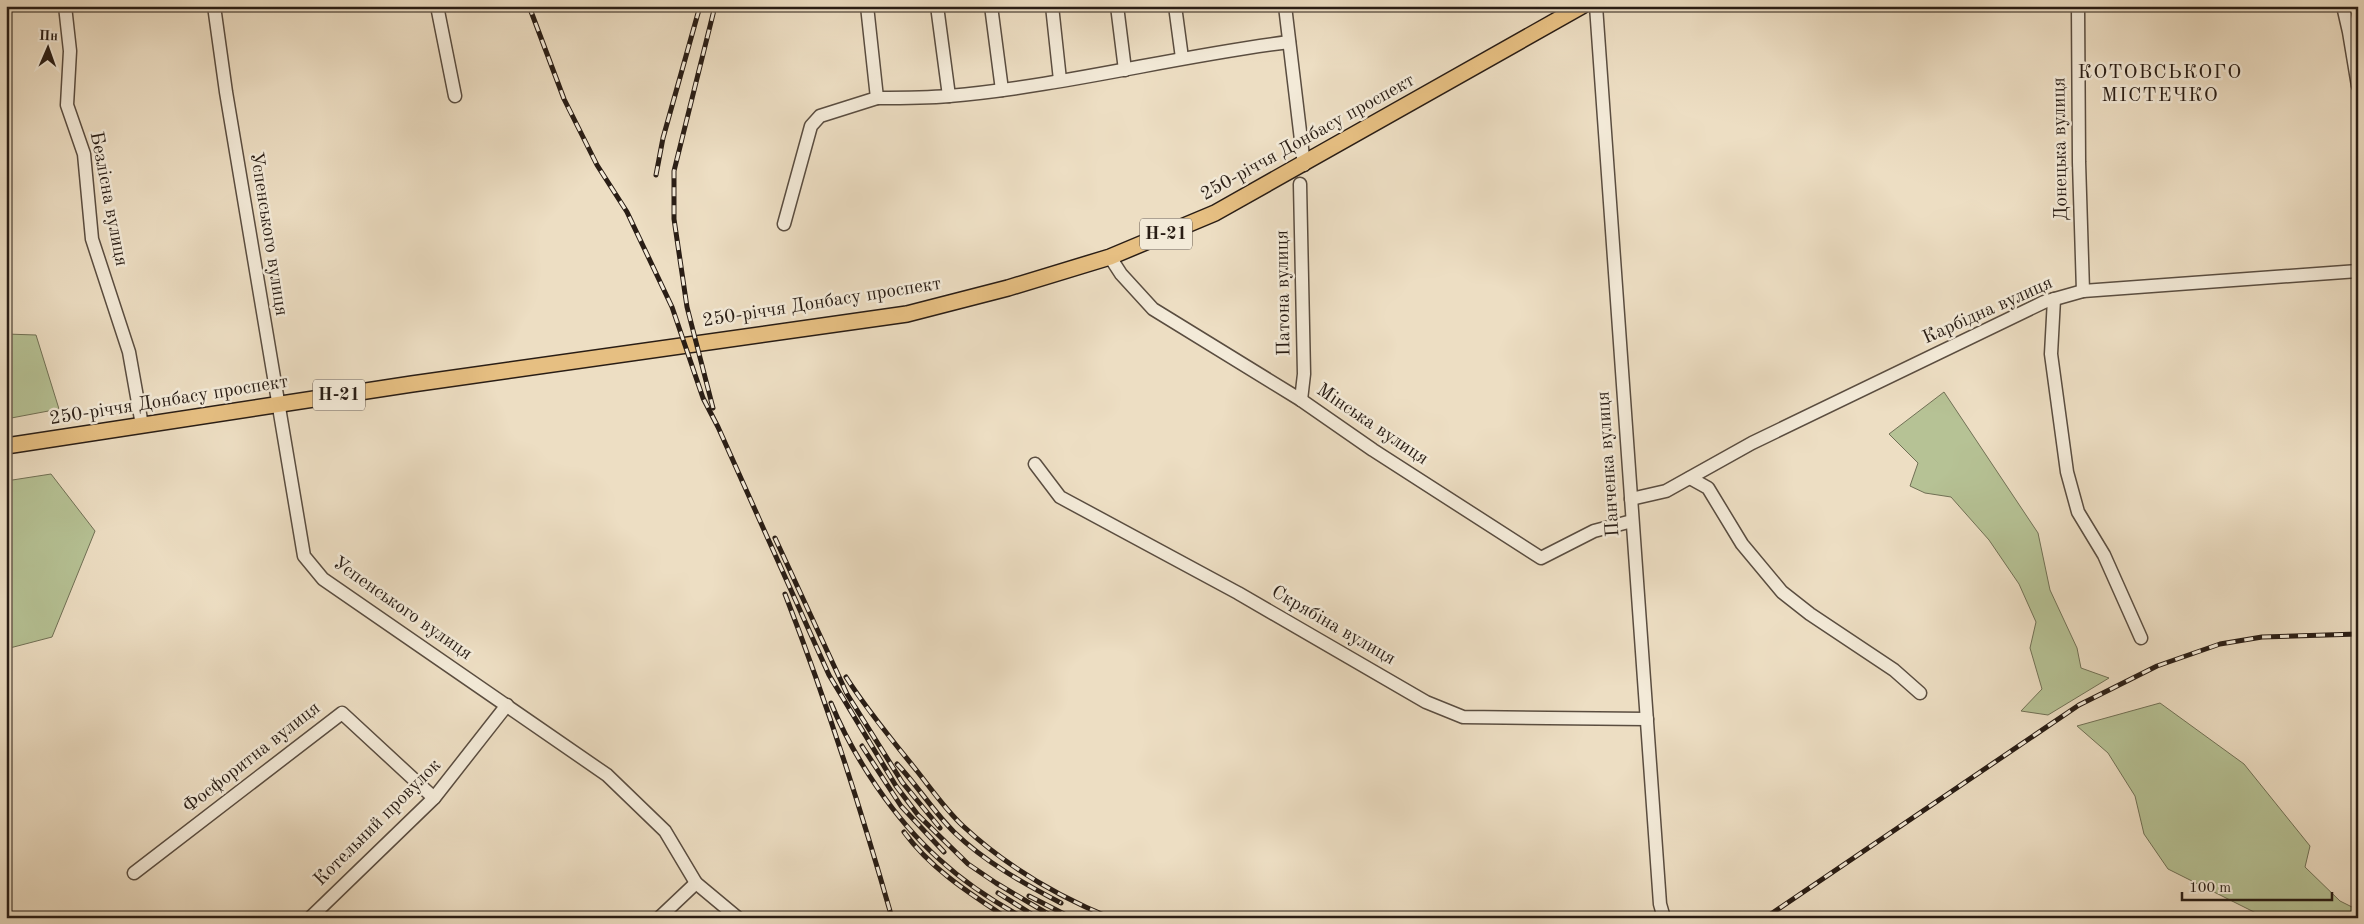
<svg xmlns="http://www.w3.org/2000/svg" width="2364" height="924" font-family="'Old Standard TT',serif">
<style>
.green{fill:#b6c295;stroke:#707055}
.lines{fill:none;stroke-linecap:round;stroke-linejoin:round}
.minor-casing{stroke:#5a4d40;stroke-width:15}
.major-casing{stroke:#291d15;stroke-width:18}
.minor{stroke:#f3ead8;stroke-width:12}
.major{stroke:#e6bf82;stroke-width:15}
.rail-casing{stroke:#291d15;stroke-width:5}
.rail{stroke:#f3ead8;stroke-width:3;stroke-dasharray:9;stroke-linecap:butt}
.labels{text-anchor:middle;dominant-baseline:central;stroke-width:5;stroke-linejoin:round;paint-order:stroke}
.shield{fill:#f3ead8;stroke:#665a50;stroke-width:1}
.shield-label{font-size:18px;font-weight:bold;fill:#291d15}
.street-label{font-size:19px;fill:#291d15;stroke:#f3ead8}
.neighbourhood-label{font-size:20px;letter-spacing:1px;fill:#291d15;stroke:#f3ead8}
</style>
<rect width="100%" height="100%" fill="#eddec3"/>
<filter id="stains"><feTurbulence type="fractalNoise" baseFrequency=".004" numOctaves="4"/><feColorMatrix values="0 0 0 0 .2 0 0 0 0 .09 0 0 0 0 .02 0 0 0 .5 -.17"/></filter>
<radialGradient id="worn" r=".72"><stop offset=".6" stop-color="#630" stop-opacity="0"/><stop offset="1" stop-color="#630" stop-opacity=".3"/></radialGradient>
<g class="green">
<path d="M6 334 36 335 59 409 6 419Z"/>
<path d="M1944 392 2038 533 2050 590 2077 648 2081 668 2109 678 2048 715 2021 711 2042 689 2030 648 2036 622 2019 584 1989 540 1951 497 1925 493 1910 486 1918 463 1889 434Z"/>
<path d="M51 474 95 531 52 637 6 649V481Z"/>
<path d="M2160 703 2244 764 2310 846 2305 867 2340 901 2358 910V918H2266L2168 869 2144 834 2135 796 2108 753 2077 726Z"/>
</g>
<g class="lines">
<g class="minor-casing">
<g id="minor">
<path d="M65 6 70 51 67 105 84 154 92 239 129 352 142 425"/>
<path d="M214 6 226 92 304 556 323 579 607 775 665 831 696 883 738 918"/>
<path d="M437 6 455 96"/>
<path d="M937 6 949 96"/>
<path d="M991 6 1002 90"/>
<path d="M1052 6 1060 80"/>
<path d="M1117 6 1125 70"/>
<path d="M1175 6 1182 58"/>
<path d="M1285 6 1304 165"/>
<path d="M1596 6 1660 904 1664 918"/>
<path d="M2078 6 2079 162 2083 291"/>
<path d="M2343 6 2349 32 2358 86"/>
<path d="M877 98C901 98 926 98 949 96 1064 86 1176 56 1289 42"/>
<path d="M1300 184 1304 374 1301 400"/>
<path d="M784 224 811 126 820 116 877 98 867 6"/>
<path d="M1110 257 1121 274 1153 309 1301 400 1373 450 1541 558 1594 531 1632 521"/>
<path d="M2054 299 2051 354 2067 472 2078 512 2104 555 2141 638"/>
<path d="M1035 464 1060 497 1238 593 1426 702 1463 717 1647 719"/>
<path d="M1690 478 1708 488 1742 544 1782 592 1810 614 1894 670 1920 693"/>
<path d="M1631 499 1666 491 1752 443 2044 302 2083 291 2358 271"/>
<path d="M134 873 342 713 434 798"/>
<path d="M310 918 434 798 507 705"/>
<path d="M659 918 696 883"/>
</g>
</g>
<g class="major-casing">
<path id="major" d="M6 446 412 384 907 314 1008 288 1110 257 1215 213 1582 6"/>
</g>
<use href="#minor" class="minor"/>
<use href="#major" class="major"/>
<g class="rail-casing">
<g id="rail">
<path d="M529 6 564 99 597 165 627 212 672 307 703 398 718 427 829 675 896 786 918 815 968 864 996 883 1055 918"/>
<path d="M656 175 663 138 700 6"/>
<path d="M713 408 687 307 674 219V171L715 6"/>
<path d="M775 538 847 694 902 782 940 828"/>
<path d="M785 594C826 700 861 809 892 918"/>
<path d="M846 677C867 710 892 740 917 771 932 790 946 810 963 826 1006 866 1057 896 1111 918"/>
<path d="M831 703C853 757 895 820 939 859 964 882 994 902 1024 918"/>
<path d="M862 746 901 806 944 852"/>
<path d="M897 764C917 785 933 811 954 832 985 862 1023 883 1061 903"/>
<path d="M904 832C931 869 969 893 1007 918"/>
<path d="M998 893 1038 918"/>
<path d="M1029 896 1072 918"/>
<path d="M1765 918 2079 705 2157 666 2220 644 2262 637 2358 634"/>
</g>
</g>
<use href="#rail" class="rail"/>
</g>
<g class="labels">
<g class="shield">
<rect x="1140" y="218.5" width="52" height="31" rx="4"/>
<rect x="313" y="379.5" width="52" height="31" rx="4"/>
</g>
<g class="shield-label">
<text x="1166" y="234">Н-21</text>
<text x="339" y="395">Н-21</text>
</g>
<g class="street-label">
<text transform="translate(1308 138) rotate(-29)">250-річчя Донбасу проспект</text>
<text transform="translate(2061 149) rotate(-91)">Донецька вулиця</text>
<text transform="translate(108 199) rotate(79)">Безлісна вулиця</text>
<text transform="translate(268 234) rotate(81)">Успенського вулиця</text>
<text transform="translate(1284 293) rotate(-91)">Патона вулиця</text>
<text transform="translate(822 303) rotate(-9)">250-річчя Донбасу проспект</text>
<text transform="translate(1988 311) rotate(-24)">Карбідна вулиця</text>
<text transform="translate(169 401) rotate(-9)">250-річчя Донбасу проспект</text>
<text transform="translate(1372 425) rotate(34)">Мінська вулиця</text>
<text transform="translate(1609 464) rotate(-94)">Панченка вулиця</text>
<text transform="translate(402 609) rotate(35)">Успенського вулиця</text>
<text transform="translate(1333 626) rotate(30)">Скрябіна вулиця</text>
<text transform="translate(252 758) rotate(-38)">Фосфоритна вулиця</text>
<text transform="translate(378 823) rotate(-45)">Котельний провулок</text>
</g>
<g class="neighbourhood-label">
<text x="2160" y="73">КОТОВСЬКОГО<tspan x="2160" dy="23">МІСТЕЧКО</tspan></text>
</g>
</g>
<rect width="2364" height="924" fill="none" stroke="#eddec3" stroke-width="25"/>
<rect x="8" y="8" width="2349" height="909" fill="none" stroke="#291d15" stroke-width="2.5"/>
<rect x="12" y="12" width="2339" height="899" fill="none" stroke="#291d15"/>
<g transform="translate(48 48) rotate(2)" stroke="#f3ead8" stroke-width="4" paint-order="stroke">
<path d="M0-4L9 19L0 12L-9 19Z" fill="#291d15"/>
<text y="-8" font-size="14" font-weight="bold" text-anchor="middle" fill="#291d15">Пн</text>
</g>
<path d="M2182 892v8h150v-8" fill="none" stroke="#291d15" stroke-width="2.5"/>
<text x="2189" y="892" font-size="15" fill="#291d15" stroke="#f3ead8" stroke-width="4" paint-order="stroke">100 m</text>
<rect width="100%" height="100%" filter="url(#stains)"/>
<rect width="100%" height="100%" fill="url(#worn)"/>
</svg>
